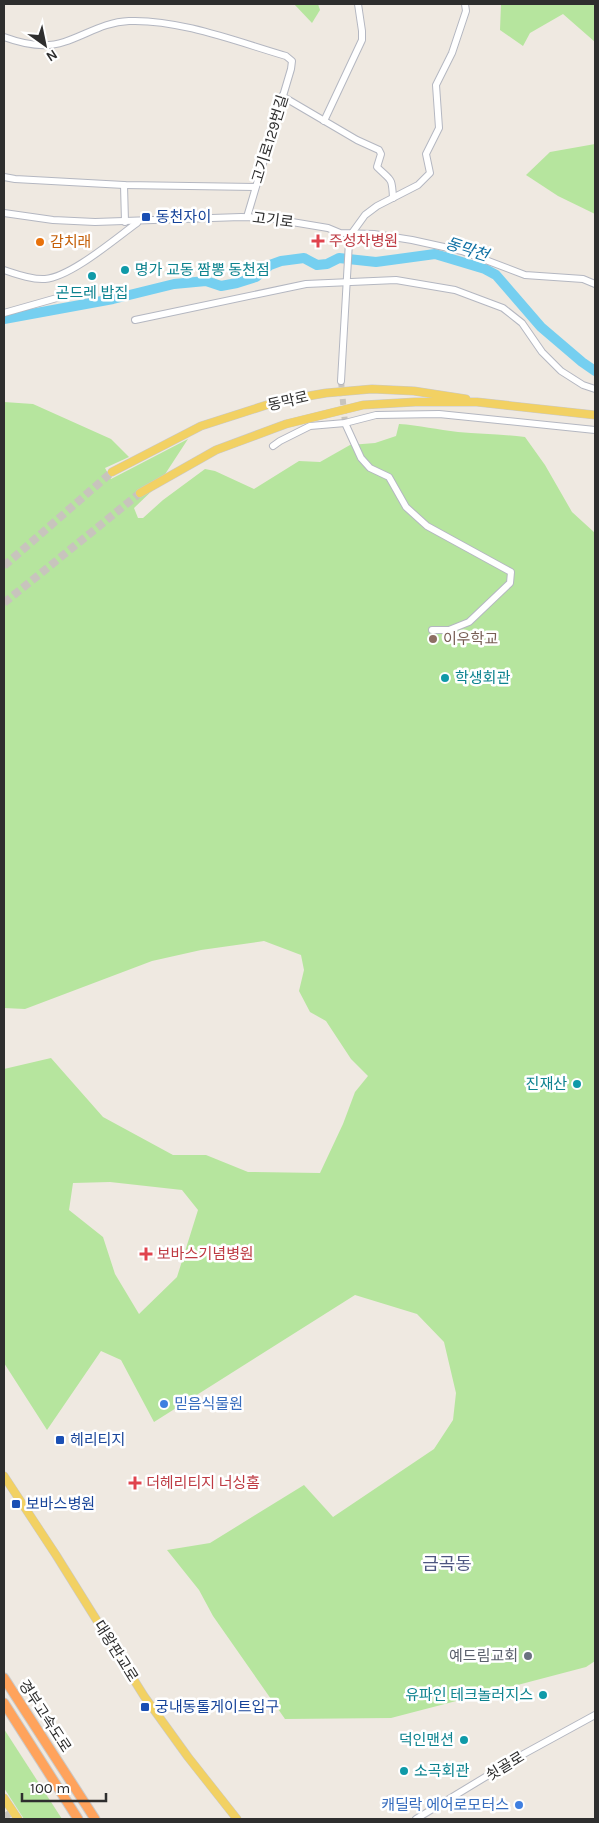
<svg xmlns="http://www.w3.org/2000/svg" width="599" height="1823" font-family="Karla,'Noto Sans KR',sans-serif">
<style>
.green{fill:#b6e59e;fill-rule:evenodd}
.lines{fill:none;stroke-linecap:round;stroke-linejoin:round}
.river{stroke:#75cff0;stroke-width:10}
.minor-tunnel{stroke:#c8c4bd;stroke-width:6;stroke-dasharray:6 3;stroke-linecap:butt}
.major-tunnel{stroke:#c8c4bd;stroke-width:8;stroke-dasharray:8 4;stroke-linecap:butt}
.highway-tunnel{stroke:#c8c4bd;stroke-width:9;stroke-dasharray:9 4.5;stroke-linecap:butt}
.minor-casing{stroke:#b4b7c1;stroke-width:8}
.major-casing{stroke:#c9c9c9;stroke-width:9}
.highway-casing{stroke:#c9c9c9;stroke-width:11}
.minor{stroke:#fff;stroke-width:6}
.major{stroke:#f2d163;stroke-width:8}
.highway{stroke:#ffa35c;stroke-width:9}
.transit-dot{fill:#1a4fb4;stroke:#fff;stroke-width:2}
.health-dot{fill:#e0444e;stroke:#fff;stroke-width:2}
.food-dot{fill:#e8710a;stroke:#fff;stroke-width:2}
.culture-dot{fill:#0f9aa8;stroke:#fff;stroke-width:2}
.education-dot{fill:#8d6e63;stroke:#fff;stroke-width:2}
.shop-dot{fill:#3f7fe0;stroke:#fff;stroke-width:2}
.worship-dot{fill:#6b7280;stroke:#fff;stroke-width:2}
.labels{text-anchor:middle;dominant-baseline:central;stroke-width:5;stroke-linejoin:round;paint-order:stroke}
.street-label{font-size:15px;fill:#2e2e2e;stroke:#fff}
.transit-label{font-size:15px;fill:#164399;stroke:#fff;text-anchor:start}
.health-label{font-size:15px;fill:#be3a42;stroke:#fff;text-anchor:start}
.food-label{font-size:15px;fill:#c56008;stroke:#fff;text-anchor:start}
.culture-label{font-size:15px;fill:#0d838f;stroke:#fff;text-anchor:start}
.education-label{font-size:15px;fill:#785e54;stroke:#fff;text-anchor:start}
.shop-label{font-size:15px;fill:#366cbe;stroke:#fff;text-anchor:start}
.worship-label{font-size:15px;fill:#5b616d;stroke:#fff;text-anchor:end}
.water-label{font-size:16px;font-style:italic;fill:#0d6fa3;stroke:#fff}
.quarter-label{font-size:18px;fill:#4d5680;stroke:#fff}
</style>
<rect width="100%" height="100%" fill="#efe9e1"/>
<g class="green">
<path d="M294 4H318L320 10 312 23Z"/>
<path d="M501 4H595V42L563 14 530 33 523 46 500 30Z"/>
<path d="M595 144V214L558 196 526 175 550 152Z"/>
<path d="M4 402 33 404 111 439 129 457 105 468 111 479 188 439 158 485 134 508 138 518H143L163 500 205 469 215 471 254 489 299 461 320 462 350 445 375 443 396 436 399 424C419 425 438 430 458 432 480 434 502 434 525 437L545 465 572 512 595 533V1661L586 1667 391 1718 285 1719 213 1616 199 1590 167 1550 210 1543 304 1485 333 1517 434 1449 453 1420 456 1393 444 1342 417 1314 355 1295 154 1422 121 1360 101 1351 47 1430 4 1363V1069L51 1058 103 1117 173 1155H206L248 1172 320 1173 343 1124 355 1092 368 1076 351 1059 326 1021 310 1012 299 991 304 970 301 955 264 941 201 950 152 961 25 1009 4 1008ZM110 1182 182 1190 198 1210 177 1277 139 1314 115 1274 103 1237 69 1210 73 1183Z"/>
<path d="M4 1729 62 1819H24L4 1788Z"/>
</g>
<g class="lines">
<path class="river" d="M4 319 113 299 174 284 206 281 221 286 237 283 256 277 270 265 281 261 304 258 317 265 327 264 339 258 376 262 435 254 485 269 496 275 541 327 582 362 595 371"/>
<path class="minor-tunnel" d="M341 381 345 423"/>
<g class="major-tunnel">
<path d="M4 566 112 472"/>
<path d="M4 603 140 493"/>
</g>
<path class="highway-tunnel" d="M4 1813 8 1819"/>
<g class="minor-casing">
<g id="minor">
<path d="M4 37C23 44 44 49 64 42 86 35 104 22 129 21 179 19 238 42 286 56L292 61 291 69 247 217"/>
<path d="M282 96 357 140 379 150 381 154 377 167C391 181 392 176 393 198"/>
<path d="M324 121 362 40V31L358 4"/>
<path d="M4 177 15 179 124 185 255 187"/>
<path d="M124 185 125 222"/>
<path d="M4 213 53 220 95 222 241 217 268 218 328 228 340 233 374 234 412 240 462 251 525 275 583 279 595 284"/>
<path d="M4 270C16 274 32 280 45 279 71 277 116 238 137 223"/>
<path d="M4 313 85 290"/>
<path d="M135 320 306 284 396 280 455 290 503 308 522 323 542 352 561 371 583 385 595 389"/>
<path d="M341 381 349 242 352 233 365 215 377 206 418 185 430 173 426 154 439 128 436 85 452 53 466 11 465 4"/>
<path d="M345 423 361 458 370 468 389 477 406 507 427 526 511 572 510 583 469 622 449 630H432"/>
<path d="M273 446 280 441 310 426 345 423 376 415 439 414 595 430"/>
<path d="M416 1819 520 1756 595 1715"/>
</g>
</g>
<g class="major-casing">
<g id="major">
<path d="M112 472 201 426 279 401 326 393 372 389 414 391 466 399"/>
<path d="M140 493 216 450 286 424 363 405 415 402H477L595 415"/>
<path d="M4 1476 56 1555 144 1696 188 1757 237 1819"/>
<path d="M4 1798 18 1819"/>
</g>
</g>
<g class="highway-casing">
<g id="highway">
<path d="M4 1678 95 1819"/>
<path d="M4 1703 78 1819"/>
</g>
</g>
<use href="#minor" class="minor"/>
<use href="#major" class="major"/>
<use href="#highway" class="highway"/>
</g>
<g class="transit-dot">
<rect x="141" y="212" width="10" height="10" rx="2.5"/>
<rect x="55" y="1435" width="10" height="10" rx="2.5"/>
<rect x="11" y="1499" width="10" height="10" rx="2.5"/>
<rect x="140" y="1702" width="10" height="10" rx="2.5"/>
</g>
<g class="health-dot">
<path d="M315.5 233.5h5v5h5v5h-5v5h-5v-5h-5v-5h5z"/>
<path d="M143.5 1246.5h5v5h5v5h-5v5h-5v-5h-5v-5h5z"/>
<path d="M132.5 1475.5h5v5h5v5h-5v5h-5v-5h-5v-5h5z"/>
</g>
<circle class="food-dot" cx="40" cy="242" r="5"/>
<g class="culture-dot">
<circle cx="125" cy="270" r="5"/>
<circle cx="92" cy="276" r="5"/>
<circle cx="445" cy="678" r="5"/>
<circle cx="577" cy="1084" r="5"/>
<circle cx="543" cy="1695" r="5"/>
<circle cx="464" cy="1740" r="5"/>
<circle cx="404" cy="1771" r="5"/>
</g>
<circle class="education-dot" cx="433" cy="639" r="5"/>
<g class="shop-dot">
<circle cx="164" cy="1404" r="5"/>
<circle cx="519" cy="1805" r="5"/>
</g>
<circle class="worship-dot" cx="528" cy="1656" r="5"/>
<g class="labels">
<g class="street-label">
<text transform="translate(270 139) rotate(-73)">고기로129번길</text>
<text transform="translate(273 220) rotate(7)">고기로</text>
<text transform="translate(288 401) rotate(-13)">동막로</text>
<text transform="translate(116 1651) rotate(58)">대왕판교로</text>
<text transform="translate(45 1716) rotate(57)">경부고속도로</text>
<text transform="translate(505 1766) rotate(-31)">쇳골로</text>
</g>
<g class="transit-label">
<text x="156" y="217">동천자이</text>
<text x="70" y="1440">헤리티지</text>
<text x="26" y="1504">보바스병원</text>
<text x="155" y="1707">궁내동톨게이트입구</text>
</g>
<g class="health-label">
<text x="329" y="241">주성차병원</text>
<text x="157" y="1254">보바스기념병원</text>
<text x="146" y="1483">더헤리티지 너싱홈</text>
</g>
<g class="food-label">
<text x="50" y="242">감치래</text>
</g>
<g class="culture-label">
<text x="135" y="270">명가 교동 짬뽕 동천점</text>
<text x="92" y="293" text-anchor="middle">곤드레 밥집</text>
<text x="455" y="678">학생회관</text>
<text x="567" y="1084" text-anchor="end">진재산</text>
<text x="533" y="1695" text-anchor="end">유파인 테크놀러지스</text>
<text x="454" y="1740" text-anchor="end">덕인맨션</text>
<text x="414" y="1771">소곡회관</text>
</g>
<g class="education-label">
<text x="443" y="639">이우학교</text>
</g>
<g class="shop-label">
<text x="174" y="1404">믿음식물원</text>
<text x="509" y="1805" text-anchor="end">캐딜락 에어로모터스</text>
</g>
<g class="worship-label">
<text x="518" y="1656">예드림교회</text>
</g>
<g class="water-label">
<text transform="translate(467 249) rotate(18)">동막천</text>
</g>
<g class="quarter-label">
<text x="447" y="1564">금곡동</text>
</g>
</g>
<rect width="599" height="1823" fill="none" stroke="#2e2e2e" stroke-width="10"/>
<g transform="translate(45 45) rotate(147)" stroke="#ffffff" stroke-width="4" paint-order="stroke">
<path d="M0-4L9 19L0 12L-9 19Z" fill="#2e2e2e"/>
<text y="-8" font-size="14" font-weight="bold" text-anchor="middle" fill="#2e2e2e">N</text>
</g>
<path d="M22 1793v8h84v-8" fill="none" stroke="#2e2e2e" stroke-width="2.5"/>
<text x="30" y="1793" font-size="15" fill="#2e2e2e" stroke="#ffffff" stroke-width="4" paint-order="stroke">100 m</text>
</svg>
